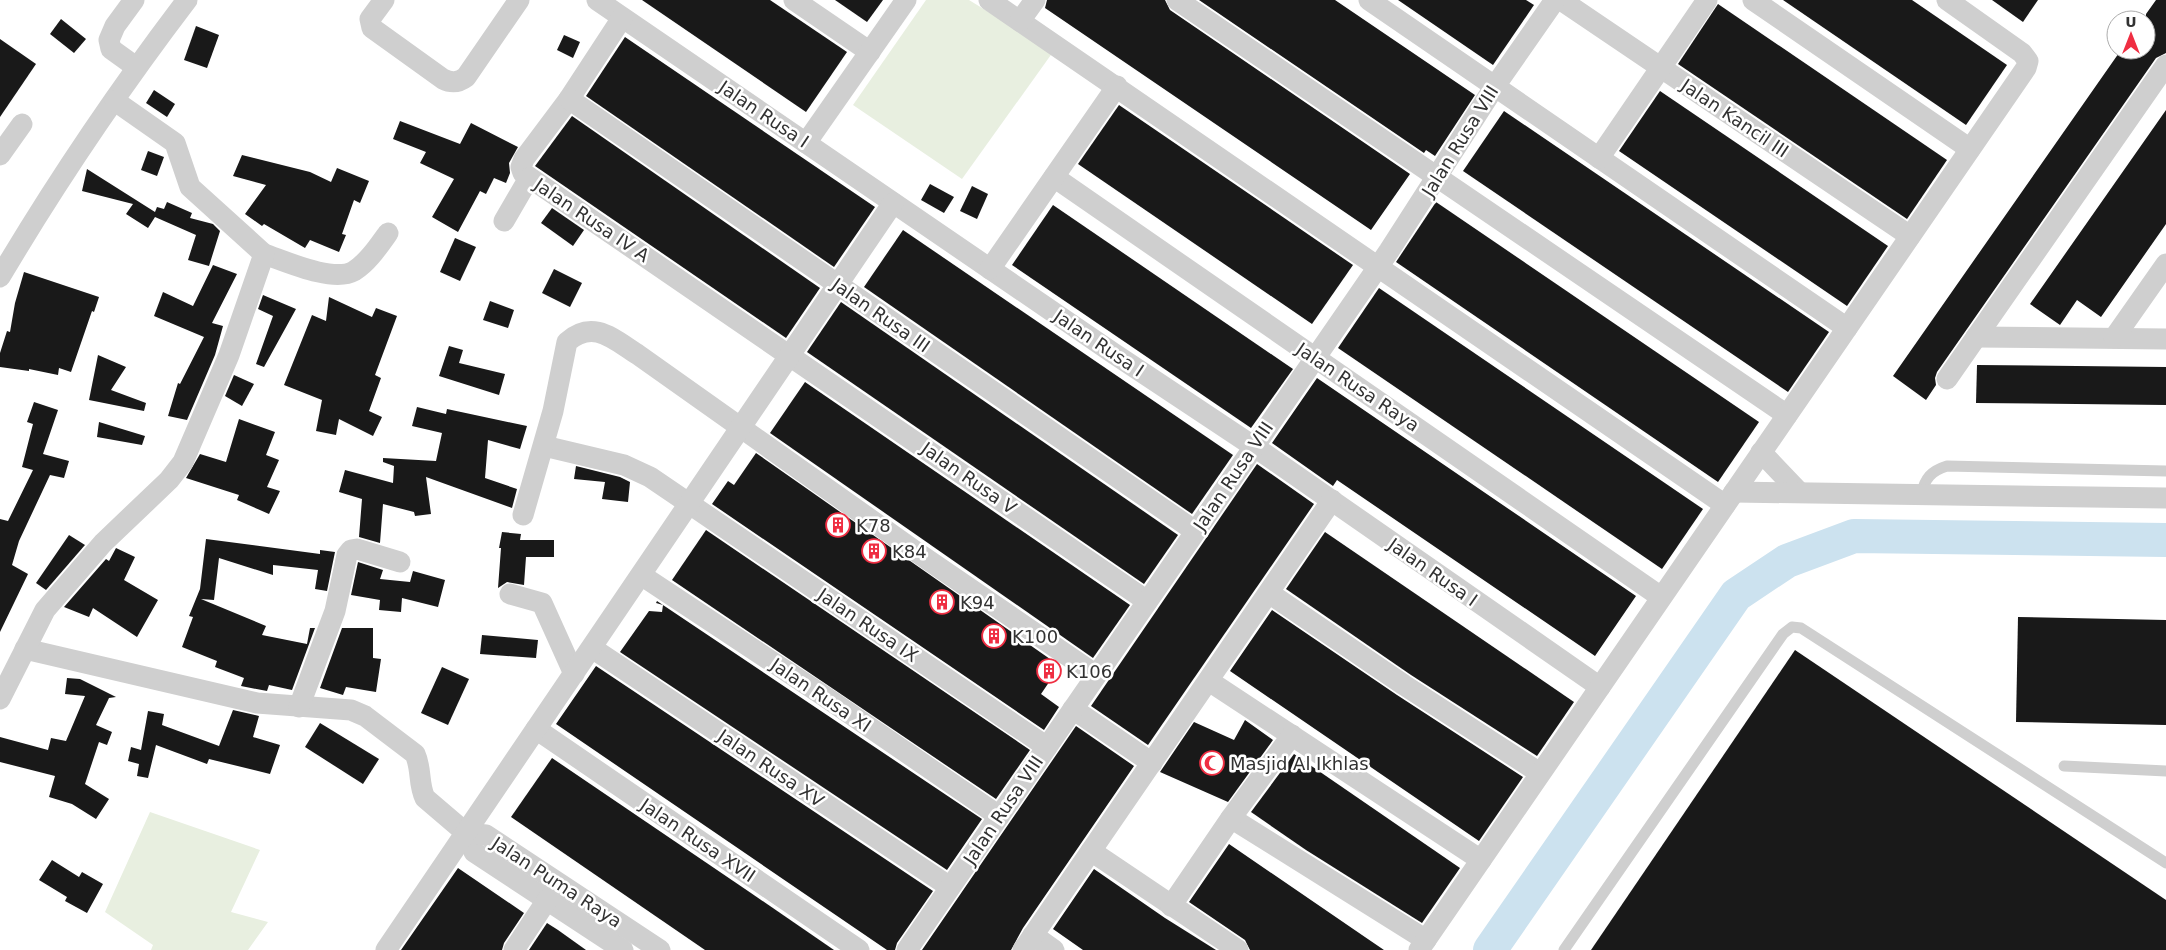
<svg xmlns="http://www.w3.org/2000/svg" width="2166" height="950" font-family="'DejaVu Sans',sans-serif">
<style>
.green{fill:#e8efe0}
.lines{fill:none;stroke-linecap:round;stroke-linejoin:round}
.river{stroke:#cce2ef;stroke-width:34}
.building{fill:#191919}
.lane{stroke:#cfcfcf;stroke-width:11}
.street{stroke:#cfcfcf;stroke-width:21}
.labels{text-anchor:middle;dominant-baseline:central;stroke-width:5;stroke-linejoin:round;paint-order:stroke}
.street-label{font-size:18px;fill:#323232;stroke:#fff}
.poi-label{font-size:18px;fill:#323232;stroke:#fff;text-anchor:start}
</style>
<rect width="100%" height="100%" fill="#fff"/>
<g class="green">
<path d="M926 0H969L1053 52 962 179 853 105Z"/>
<path d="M150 812 260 850 231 912 268 922 248 950H151L153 945 105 912Z"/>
</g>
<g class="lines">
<path class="river" d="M1490 950 1736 595 1787 561 1854 536 2166 540"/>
</g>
<g class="building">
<path d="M642 0H770L847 52 806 112Z"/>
<path d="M835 0H883L867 22Z"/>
<path d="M1047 0H1165L1170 10 1410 174 1371 230 1045 8Z"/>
<path d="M1199 0H1335L1475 95 1435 156 1426 150 1424 153Z"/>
<path d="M1398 0H1526L1534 5 1493 65Z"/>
<path d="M1783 0H1912L2007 65 1966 125Z"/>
<path d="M1992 0H2038L2023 22Z"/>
<path d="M2156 0H2166V53L2156 58 1937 372 1935 378 1936 385 1926 400 1893 376 2121 50H2146V14Z"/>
<path d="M1718 4 1947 160 1907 219 1678 64Z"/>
<path d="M61 19 86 39 74 53 50 34Z"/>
<path d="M196 26 219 35 207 68 184 60Z"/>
<path d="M564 35 580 42 573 58 557 50Z"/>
<path d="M625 37 875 207 834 267 586 96Z"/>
<path d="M0 39 36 64 0 117Z"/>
<path d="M154 90 175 104 167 117 146 103Z"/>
<path d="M1660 91 1888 246 1847 306 1619 151Z"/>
<path d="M1119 105 1353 265 1312 324 1078 164Z"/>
<path d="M2166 110V224L2101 317 2077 300 2060 325 2030 304Z"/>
<path d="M1504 111 1829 332 1788 392 1463 171Z"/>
<path d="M572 116 820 288 786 338 535 166Z"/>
<path d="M400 121 460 144 471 123 518 147 509 163 510 173 506 183 494 178 486 194 480 191 458 232 432 217 454 179 420 163 426 152 393 139Z"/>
<path d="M148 151 164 157 157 176 141 170Z"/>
<path d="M242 155 310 172 331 182 337 168 369 181 360 203 354 200 342 234 346 235 339 252 310 240 305 248 264 224 262 226 245 214 266 185 233 176Z"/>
<path d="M87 169 155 212 157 207 164 209 167 202 192 213 190 218 213 224 220 231 209 266 188 260 196 235 155 217 148 228 126 214 133 204 82 191Z"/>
<path d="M930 184 954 197 944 213 921 200Z"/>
<path d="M972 186 988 194 977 219 960 211Z"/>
<path d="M1436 202 1759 422 1718 482 1396 262Z"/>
<path d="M1053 205 1293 369 1251 428 1012 265Z"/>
<path d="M552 208 584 230 573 246 541 223Z"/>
<path d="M903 230 1233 455 1192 514 864 287Z"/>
<path d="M455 238 476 247 460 281 440 272Z"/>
<path d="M213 265 237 274 212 323 223 326 215 355 187 420 168 416 178 383 180 384 204 337 154 316 163 292 193 306Z"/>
<path d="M554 269 582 283 570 307 542 293Z"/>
<path d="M24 272 99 297 94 312 92 311 71 372 59 368 58 375 29 369V371L0 367V353L7 331 10 332 15 303Z"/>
<path d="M1379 288 1703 509 1662 569 1338 348Z"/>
<path d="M263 295 296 309 264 367 256 364 273 316 258 309Z"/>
<path d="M329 297 372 317 376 308 397 316 375 375 381 378 369 411 382 417 373 436 339 419 336 435 316 431 322 400 284 385 312 315 326 321Z"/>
<path d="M490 301 514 310 508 328 483 320Z"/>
<path d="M841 302 1178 535 1144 584 807 352Z"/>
<path d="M449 346 463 350 459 363 505 374 499 395 439 376Z"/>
<path d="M98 355 126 367 111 390 146 403 144 411 89 400Z"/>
<path d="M1977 365 2166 367V405L1976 403Z"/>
<path d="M234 375 254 384 242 406 225 396Z"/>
<path d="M1317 378 1636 596 1595 656 1337 480 1333 486 1272 443Z"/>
<path d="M805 382 1130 605 1093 658 770 433Z"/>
<path d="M34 402 58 410 43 454 69 461 64 478 50 475 19 541 12 565 28 574 0 632V519L8 521 33 470 22 467 33 424 27 422Z"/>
<path d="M417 407 446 414 447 409 527 426 520 449 488 440 485 478 517 489 512 508 426 477 431 514 415 516 414 512 383 504 380 543 359 537 362 499 339 492 345 470 393 483 394 466 383 462V458L436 461 442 433 412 426Z"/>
<path d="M239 419 275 432 266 455 279 460 267 487 280 491 269 514 237 500 239 495 186 478 200 454 226 462Z"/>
<path d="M99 422 145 436 142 445 97 437Z"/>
<path d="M756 453 1060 666 1041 694 1059 707 1044 730 712 504 728 481 734 485Z"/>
<path d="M1257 464 1314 504 1148 745 1091 706Z"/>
<path d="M576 466 620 477 630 482 628 502 602 499 605 482 574 479Z"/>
<path d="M706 530 1030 750 996 799 672 580Z"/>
<path d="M502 532 521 534 520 540H554V557H526L524 585 507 582 498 588 501 548H499Z"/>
<path d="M1325 532 1574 702 1537 756 1411 675 1286 589Z"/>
<path d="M69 535 85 545 46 590 36 583Z"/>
<path d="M206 539 320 554V550L335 552 327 591 315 589 318 570 273 565V575L219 558 214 600 201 599 266 626 262 635 307 644 310 628H315L292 690 269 685 267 691 241 686 244 678 215 667 217 661 182 647 193 617 189 616 200 589Z"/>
<path d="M116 548 135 557 124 580 158 600 137 637 93 608 89 617 64 607 106 559 109 561Z"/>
<path d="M358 562 383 570 380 579 410 582 413 571 445 580 438 607 402 598 401 612 379 610 380 600 351 595Z"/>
<path d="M657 601 982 819 947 870 620 652 649 611 662 612 663 605 656 603Z"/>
<path d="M1272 610 1397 695 1523 777 1479 841 1230 671Z"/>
<path d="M2018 617 2166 620V725L2016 722Z"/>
<path d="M342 628H373V658L381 659 376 692 346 687 343 695 320 688Z"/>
<path d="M482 635 538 640 536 658 480 654Z"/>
<path d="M1795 650 2166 900V950H1591Z"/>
<path d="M596 666 933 891 897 943 895 950H887L556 724Z"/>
<path d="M442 667 469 679 448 725 421 713Z"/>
<path d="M67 678 80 679 116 697 109 698 96 725 112 732 107 745 99 742 85 784 109 799 96 819 72 804 49 797 55 776 0 762V737L48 750 51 738 66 741 85 696 65 694Z"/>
<path d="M233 710 259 716 253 737 280 745 270 774 209 759 207 764 156 745 148 778 137 776 139 764 128 761 131 747 141 750 148 711 164 714 162 725 219 746Z"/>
<path d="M1245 720 1273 740 1228 802 1160 772 1194 722 1234 740Z"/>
<path d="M320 723 379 759 363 784 305 747Z"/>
<path d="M1076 726 1134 766 1023 928 1011 950H922Z"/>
<path d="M1294 754 1460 868 1422 923 1306 850 1251 812Z"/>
<path d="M552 758 748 891 834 950H705L511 817Z"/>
<path d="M1229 844 1362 935 1384 950H1250L1245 940 1189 902Z"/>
<path d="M52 860 79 877 82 872 103 884 87 913 65 901 67 897 39 880Z"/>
<path d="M458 868 524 913 504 943 502 950H401Z"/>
<path d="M1094 869 1165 918 1216 950H1083L1053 929Z"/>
<path d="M547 923 558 930 586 950H529Z"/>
</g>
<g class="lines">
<g class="lane">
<path d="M1921 495C1925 478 1931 471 1947 466L2166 471"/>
<path d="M2064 766 2166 771"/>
<path d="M1564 950 1783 634 1792 627 1801 628 2166 863"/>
</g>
<g class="street">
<path d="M134 0 115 26 109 40 111 49 136 67"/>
<path d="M384 0 370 19 372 28 443 79C451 83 458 83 466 77L519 0"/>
<path d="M597 0 1113 353 1262 452 1600 687"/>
<path d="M794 0 870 52"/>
<path d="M989 0 1725 505"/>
<path d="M1177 0 1787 415"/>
<path d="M1369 0 1847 328"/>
<path d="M1561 0 1910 236"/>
<path d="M1753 0 1970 149"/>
<path d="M622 18 569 99 524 159 521 167 523 173 1147 601"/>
<path d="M1020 21 1035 0"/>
<path d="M569 99 1195 531"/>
<path d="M806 143 906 0"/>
<path d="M0 155 22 124"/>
<path d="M1599 158 1707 0"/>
<path d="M1054 177 1661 597"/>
<path d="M504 221 529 178"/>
<path d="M264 254C285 261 333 283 354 271 368 262 378 247 388 233"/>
<path d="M990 269 1117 86"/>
<path d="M0 277C57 181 120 88 187 0"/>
<path d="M1976 337 2166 339"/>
<path d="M2114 338 2166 264"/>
<path d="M1947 379 2166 65"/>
<path d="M544 446 624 465 650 477 1047 747"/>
<path d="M1761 452 1799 492"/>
<path d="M1734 492 2166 498"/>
<path d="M523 515 553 411 567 342C593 319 613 339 637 354L915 551 1096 675"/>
<path d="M641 575 824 696 999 816"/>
<path d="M1269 593 1404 685 1540 773"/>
<path d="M510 594 542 603 574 674"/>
<path d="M592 648 950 887"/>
<path d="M25 649 257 703 351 710 365 716 415 754C422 769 418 784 425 798L466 833 474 852 623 950"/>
<path d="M1209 681 1481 860"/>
<path d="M0 699 45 610 103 543 169 480 183 462 229 355 264 254 190 187 175 143 115 101"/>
<path d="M299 707 335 611 347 555 351 550 357 549 400 562"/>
<path d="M1073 709 1152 763"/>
<path d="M536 729 859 950"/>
<path d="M1231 818 1426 940"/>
<path d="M466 833 486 835 660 950"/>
<path d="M1091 851 1238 950"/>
<path d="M1171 906 1231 818 1292 735"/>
<path d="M1033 935 1054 950"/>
<path d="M386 950 893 203"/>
<path d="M514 950 547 900"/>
<path d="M907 950 1389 251 1495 86 1555 0"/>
<path d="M1023 950 1332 500"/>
<path d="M1419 950 2026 68 2028 61 2022 53 1947 0"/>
</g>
</g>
<defs>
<g id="building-ring" transform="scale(1.25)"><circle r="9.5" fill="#fff" stroke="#ef2e42" stroke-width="1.5"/><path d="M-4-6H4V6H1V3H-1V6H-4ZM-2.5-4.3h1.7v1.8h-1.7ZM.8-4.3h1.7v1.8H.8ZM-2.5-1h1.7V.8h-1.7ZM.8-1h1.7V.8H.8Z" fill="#ef2e42"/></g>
<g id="mosque-ring" transform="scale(1.25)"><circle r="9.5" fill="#fff" stroke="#ef2e42" stroke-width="1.5"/><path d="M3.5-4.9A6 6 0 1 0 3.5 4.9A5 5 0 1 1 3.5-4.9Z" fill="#ef2e42"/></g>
</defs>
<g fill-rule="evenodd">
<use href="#building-ring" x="838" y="525"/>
<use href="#building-ring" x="874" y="551"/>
<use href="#building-ring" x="942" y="602"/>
<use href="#building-ring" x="994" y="636"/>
<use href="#building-ring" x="1049" y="671"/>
<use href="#mosque-ring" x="1212" y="763"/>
</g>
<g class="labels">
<g class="street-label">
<text transform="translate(764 114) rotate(34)">Jalan Rusa I</text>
<text transform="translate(1735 118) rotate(34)">Jalan Kancil III</text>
<text transform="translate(1460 141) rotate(-58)">Jalan Rusa VIII</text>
<text transform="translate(592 220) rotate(34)">Jalan Rusa IV A</text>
<text transform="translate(881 315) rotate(35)">Jalan Rusa III</text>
<text transform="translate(1099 343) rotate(34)">Jalan Rusa I</text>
<text transform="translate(1358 387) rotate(34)">Jalan Rusa Raya</text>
<text transform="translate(1233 476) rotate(-56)">Jalan Rusa VIII</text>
<text transform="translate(969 478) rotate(35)">Jalan Rusa V</text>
<text transform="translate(1433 572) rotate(35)">Jalan Rusa I</text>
<text transform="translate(868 625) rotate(34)">Jalan Rusa IX</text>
<text transform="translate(821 695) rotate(34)">Jalan Rusa XI</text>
<text transform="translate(771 768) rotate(34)">Jalan Rusa XV</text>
<text transform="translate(1003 810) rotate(-56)">Jalan Rusa VIII</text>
<text transform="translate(698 840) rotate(34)">Jalan Rusa XVII</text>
<text transform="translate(557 882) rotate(33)">Jalan Puma Raya</text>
</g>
<g class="poi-label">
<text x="856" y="525">K78</text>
<text x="892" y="551">K84</text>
<text x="960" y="602">K94</text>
<text x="1012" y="636">K100</text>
<text x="1066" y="671">K106</text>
<text x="1230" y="763">Masjid Al Ikhlas</text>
</g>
</g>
<g transform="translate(2131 35)"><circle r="24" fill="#ffffff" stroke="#adadad"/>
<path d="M0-4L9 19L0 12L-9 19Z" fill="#ef2e42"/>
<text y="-8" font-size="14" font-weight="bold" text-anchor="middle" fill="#323232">U</text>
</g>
</svg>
